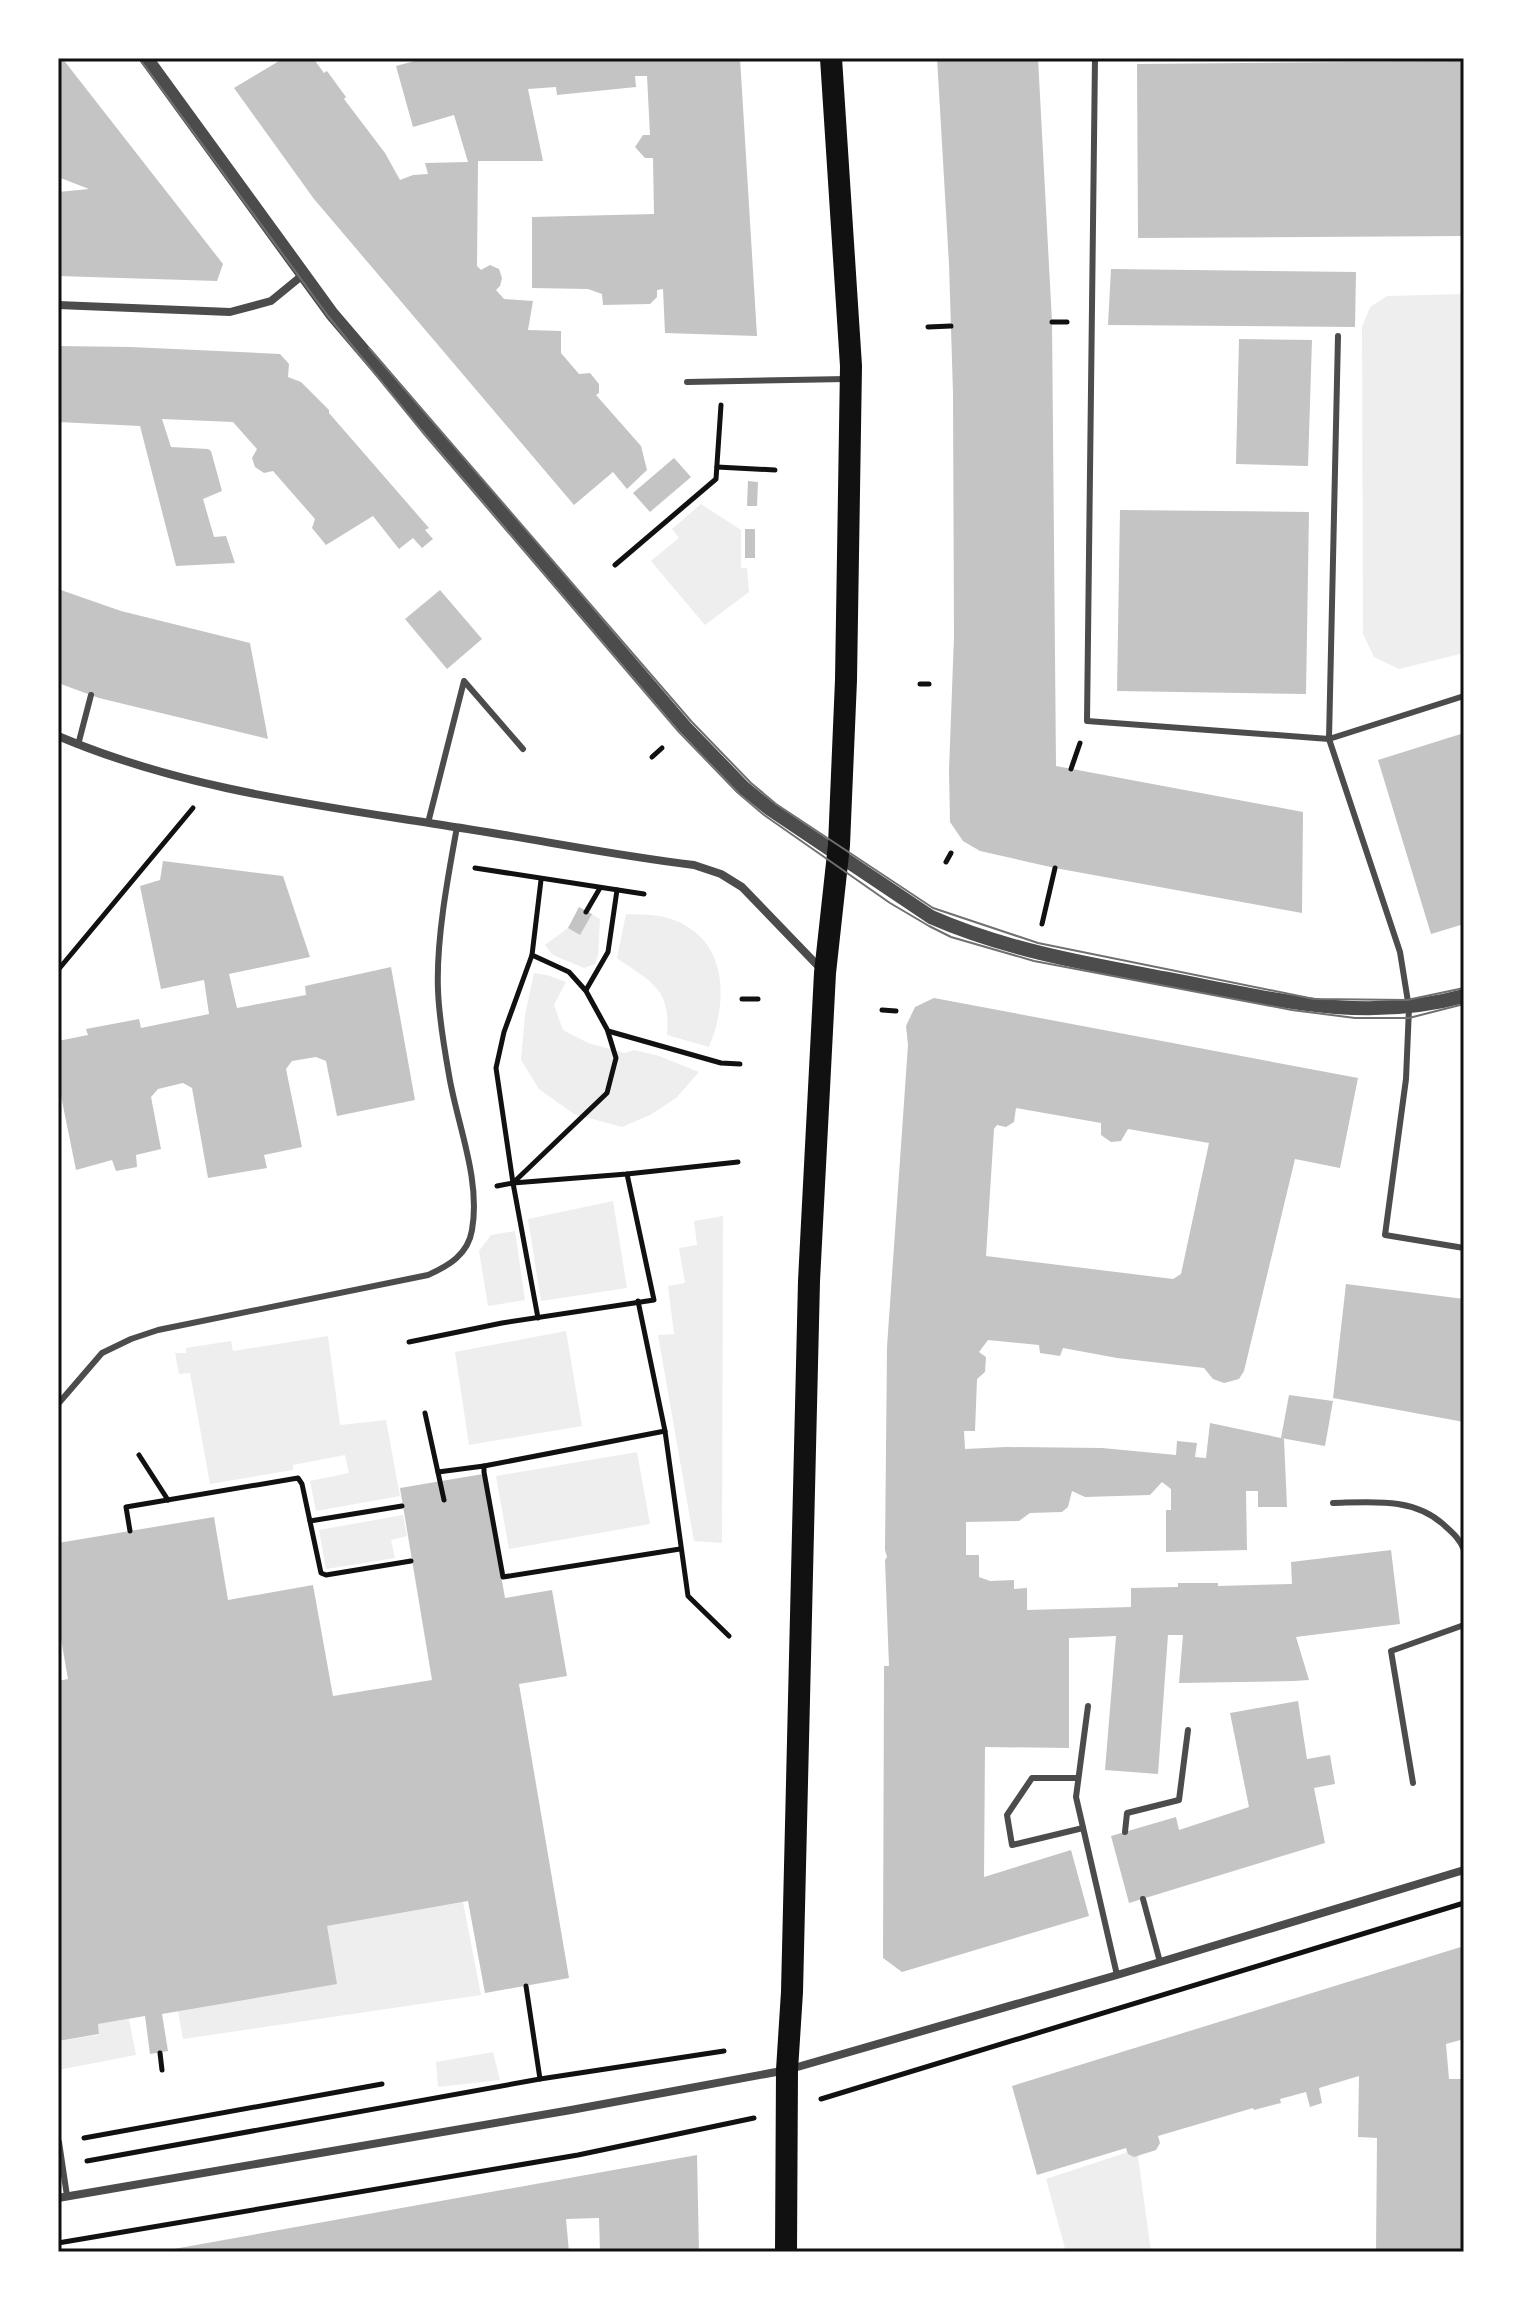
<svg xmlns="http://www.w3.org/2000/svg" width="1522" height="2310" font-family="'Noto Sans',sans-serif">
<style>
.green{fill:#eee}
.building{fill:#c4c4c4;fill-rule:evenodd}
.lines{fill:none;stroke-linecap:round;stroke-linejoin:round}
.path{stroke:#111;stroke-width:5}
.service{stroke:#4c4c4c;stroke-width:6}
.minor{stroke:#4c4c4c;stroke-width:8}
.tertiary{stroke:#4c4c4c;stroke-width:14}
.trunk{stroke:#111;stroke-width:22}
.tram{stroke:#707070;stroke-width:2}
.neatline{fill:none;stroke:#111;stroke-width:3}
</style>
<rect width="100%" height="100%" fill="#fff"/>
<g class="green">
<path d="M1464 294V653L1399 669 1374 657 1363 634 1362 327 1370 307 1387 296Z"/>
<path d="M701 504 741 530V568H747L749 592 705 625 651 561 679 538 672 529Z"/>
<path d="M592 914 600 919 598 955 595 964 584 968 553 955 545 945 568 928 580 934Z"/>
<path d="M626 914C638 915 653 914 664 917 727 933 730 997 709 1047L667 1035C671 988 652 983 617 958Z"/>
<path d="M534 973 547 975 566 982 554 1005 563 1030 588 1043 625 1053 634 1050 659 1056 699 1072 676 1098 650 1115 622 1127 574 1114 539 1089 521 1060 525 1015Z"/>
<path d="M613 1201 627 1288 541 1301 528 1219Z"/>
<path d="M723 1216 722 1543 694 1541 658 1335 674 1334 668 1286 685 1283 679 1248 697 1245 694 1221Z"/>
<path d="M515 1231 525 1300 488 1306 479 1251 491 1235Z"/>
<path d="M566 1331 582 1426 469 1445 455 1352Z"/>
<path d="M328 1336 340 1425 386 1420 400 1496 316 1511 310 1481 349 1473 345 1455 293 1465V1470L210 1484 190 1373 179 1374 175 1353H186V1348L231 1341 233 1351Z"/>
<path d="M637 1452 650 1524 509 1549 496 1476Z"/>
<path d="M403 1515 407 1536 391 1540 395 1558 326 1569 319 1530Z"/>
<path d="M463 1902 481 1995 183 2039 178 2011 327 1926Z"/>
<path d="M129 2019 136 2055 58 2070V2041L99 2035 98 2024Z"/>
<path d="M493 2052 500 2080 438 2087 436 2062Z"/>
<path d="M1137 2149 1151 2252H1066L1046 2179Z"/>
</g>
<g class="building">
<path d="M58 58H62L223 264 217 281 58 276V192L89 189 58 177Z"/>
<path d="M284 58H313L324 73 327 71 346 97 344 99 385 153 400 180 413 175 428 174 425 163 468 162 454 115 413 127 396 66 426 58H740L757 336 665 333 663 289 657 290V297L650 304 603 305 602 294 588 289 532 288V217L654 214 653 158H645L635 147 643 135H650L647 76H635L636 87 557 95 556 87 528 89 543 161H478L477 266 481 270 490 265 499 269 502 278 500 286 496 290 504 299 533 301 528 330 561 331V353L579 374 590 373 599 384V393L596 395 641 446 647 470 627 489 613 472 574 505 314 199 234 88Z"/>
<path d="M937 58H1038L1052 322 1056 766 1303 812 1302 913 1055 868 980 851 963 841 950 822 949 770 954 636 953 393 949 264Z"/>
<path d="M1464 61V236L1138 238 1137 64Z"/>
<path d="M1111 269 1356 272 1355 327 1108 325Z"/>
<path d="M1239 339 1312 340 1308 466 1236 464Z"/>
<path d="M58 346 131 347 280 354 289 364 288 377 301 382 329 410V413L429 528 425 530 433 539 422 548 413 538 399 549 373 516 326 545 312 528 315 519 273 471 264 473 255 467 252 458 257 449 233 422 162 419 171 447 208 449 211 451 222 491 203 499 214 537 226 536 235 563 176 566 140 426 58 422Z"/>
<path d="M674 458 691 477 650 512 633 493Z"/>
<path d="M748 481 758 482 757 506H747Z"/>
<path d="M1120 510 1309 512 1306 694 1117 691Z"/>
<rect x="745" y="529" width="10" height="29"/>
<path d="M58 589 121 611 250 643 268 739 99 698 58 683Z"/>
<path d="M440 590 482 639 447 669 405 619Z"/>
<path d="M1464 733V924L1431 934 1378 760Z"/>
<path d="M163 861 283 876 310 957 229 974 237 1008 306 995 305 986 391 967 415 1100 337 1116 326 1061 316 1057 292 1061 286 1069 302 1147 264 1155 267 1168 208 1178 192 1088 183 1083 158 1089 151 1097 161 1149 136 1155 137 1167 116 1171 112 1160 76 1170 58 1081V1041L88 1035 86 1029 139 1019 141 1028 209 1014 204 980 161 989 140 886 160 880Z"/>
<path d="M579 907 592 914 580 935 568 928Z"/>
<path d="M934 998 1358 1078 1340 1168 1295 1159 1244 1371 1239 1379 1224 1383 1213 1379 1204 1368 1117 1358 1063 1348 1060 1356 1040 1353 1039 1345 988 1340 979 1352 986 1357 985 1372 977 1379 975 1431H964L965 1449 1006 1447 1102 1448 1176 1455 1177 1441 1197 1443 1195 1457 1206 1458 1210 1423 1281 1438 1289 1395 1333 1401 1325 1446 1281 1438 1284 1439 1287 1507H1258V1491H1246L1247 1550 1166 1552V1510H1171V1489L1162 1482 1150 1495 1085 1497 1072 1491 1068 1507 1062 1512 1030 1513 1019 1521 966 1522V1555H979V1577L990 1581 1014 1580V1589L1027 1588V1610L1131 1607V1588L1178 1587V1583H1218V1586L1292 1584 1291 1562 1391 1550 1400 1624 1296 1637 1309 1680 1294 1681 1179 1683 1183 1635H1168L1158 1774 1105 1770 1116 1636 1069 1638V1748L985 1747 984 1877 1071 1850 1089 1916 902 1972 883 1958 884 1674V1666H889L885 1560 887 1557 885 1550 887 1347 908 1045 906 1026 915 1007ZM1016 1108 1101 1123V1135L1111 1142 1121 1141 1128 1129 1209 1143 1181 1274 1173 1279 986 1256 994 1129 997 1125 1006 1127 1014 1122Z"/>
<path d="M1346 1284 1464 1299V1422L1333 1398Z"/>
<path d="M483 1474 505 1598 552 1590 567 1676 519 1684 569 1978 485 1993 468 1901 327 1926 337 1984 162 2014 168 2051 150 2054 145 2016 98 2024 99 2034 58 2041V1681L68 1679 58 1622V1543L214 1517 228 1600 313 1585 333 1696 432 1680 400 1488Z"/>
<path d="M1298 1701 1307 1759 1330 1755 1335 1784 1314 1788 1325 1843 1129 1903 1111 1836 1176 1817 1179 1830 1249 1807 1230 1713Z"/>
<path d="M1464 1946V2039L1446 2044 1449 2079H1464V2252H1376L1377 2138 1358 2137 1359 2076 1319 2088 1322 2103 1310 2107 1306 2092 1280 2099 1281 2103 1254 2110 1253 2108 1158 2136 1160 2143 1156 2150 1134 2157 1128 2154 1126 2148 1037 2175 1012 2086Z"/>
<path d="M697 2155 699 2252H600L599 2218 566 2219 569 2252H157Z"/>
</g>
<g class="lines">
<g class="path">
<path d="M1052 322H1067"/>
<path d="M928 327 951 326"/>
<path d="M717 467 775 470"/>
<path d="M615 565 716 479 721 405"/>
<path d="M920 684H929"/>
<path d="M652 757 662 748"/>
<path d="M1071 769 1080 743"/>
<path d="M946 862 951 853"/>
<path d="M475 868 644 894"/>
<path d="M541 880 532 955 569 972 586 991 608 1031 721 1063 740 1064"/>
<path d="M586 912 600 888"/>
<path d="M1042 924 1055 868"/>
<path d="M532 955 504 1032 496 1068 513 1183 627 1174 738 1162"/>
<path d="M58 970 193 808"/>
<path d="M586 990 608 952 617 890"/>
<path d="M742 999H758"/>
<path d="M882 1010 896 1011"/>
<path d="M513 1183 607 1093 616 1058 608 1032"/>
<path d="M497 1186 513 1183 538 1318"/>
<path d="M638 1301 665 1431 688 1596 729 1636"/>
<path d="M409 1342 502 1323 654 1300 627 1174"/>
<path d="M425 1413 444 1500"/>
<path d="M665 1431 484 1466V1472L503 1577 680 1549"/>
<path d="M139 1455 168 1500"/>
<path d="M438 1472 484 1466"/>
<path d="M310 1521 402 1506"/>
<path d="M130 1531 126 1507 298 1478 302 1484 321 1573 326 1575 411 1561"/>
<path d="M526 1986 540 2079"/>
<path d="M160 2053 162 2070"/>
<path d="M821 2099 1464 1903"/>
<path d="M84 2138 382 2084"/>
<path d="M87 2161 540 2079 724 2051"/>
<path d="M58 2243 578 2155 754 2118"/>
</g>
<g class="service">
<path d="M1095 58 1087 721 1329 739 1338 336"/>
<path d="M687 382 847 379"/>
<path d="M1464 696 1329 739 1400 952 1409 1008 1406 1079 1385 1235 1464 1248"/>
<path d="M78 745 91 695"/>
<path d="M428 823 464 681 523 749"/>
<path d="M58 1404 102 1353 131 1339 158 1330 428 1275C448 1266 468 1255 472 1230 481 1179 457 1124 449 1075 444 1047 439 1018 438 990 436 940 448 876 457 827"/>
<path d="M1333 1503C1372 1502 1414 1497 1444 1525 1453 1533 1460 1539 1464 1550"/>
<path d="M1088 1706 1076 1797 1117 1975"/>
<path d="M1078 1778H1032L1007 1815 1012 1845 1083 1828"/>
<path d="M1413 1783 1391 1651 1464 1625"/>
<path d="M1125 1832 1127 1813 1179 1800 1188 1730"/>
<path d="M1143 1899 1160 1962"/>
<path d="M59 2142 67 2196"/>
</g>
<g class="minor">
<path d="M58 305 230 312 271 301 304 274"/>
<path d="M58 736C182 789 316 805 448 826 530 838 611 855 694 865L721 874 742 887 822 970"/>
<path d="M58 2198 571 2110 787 2070 1117 1975 1464 1870"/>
</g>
<path class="tertiary" d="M146 58 332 314 685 727 744 788 770 809 931 917C1006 950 1088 964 1168 979 1269 998 1362 1024 1464 996"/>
<path class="trunk" d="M786 2252 787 2070 792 1992 809 1281 825 973 839 845 846 680 851 366 831 58"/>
<g class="tram">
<path d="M139 58 328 316 425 435 679 732 737 792 764 815 890 903 929 926 951 937 1034 961 1292 1010 1355 1018H1409L1464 1004"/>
<path d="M369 348 691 721 751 783 776 804 933 908 1038 943 1314 999 1407 1000 1464 988"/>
</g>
</g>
<rect width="1522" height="2310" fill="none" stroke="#ffffff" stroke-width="120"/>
<rect x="60" y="60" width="1402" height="2190" class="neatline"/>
</svg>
